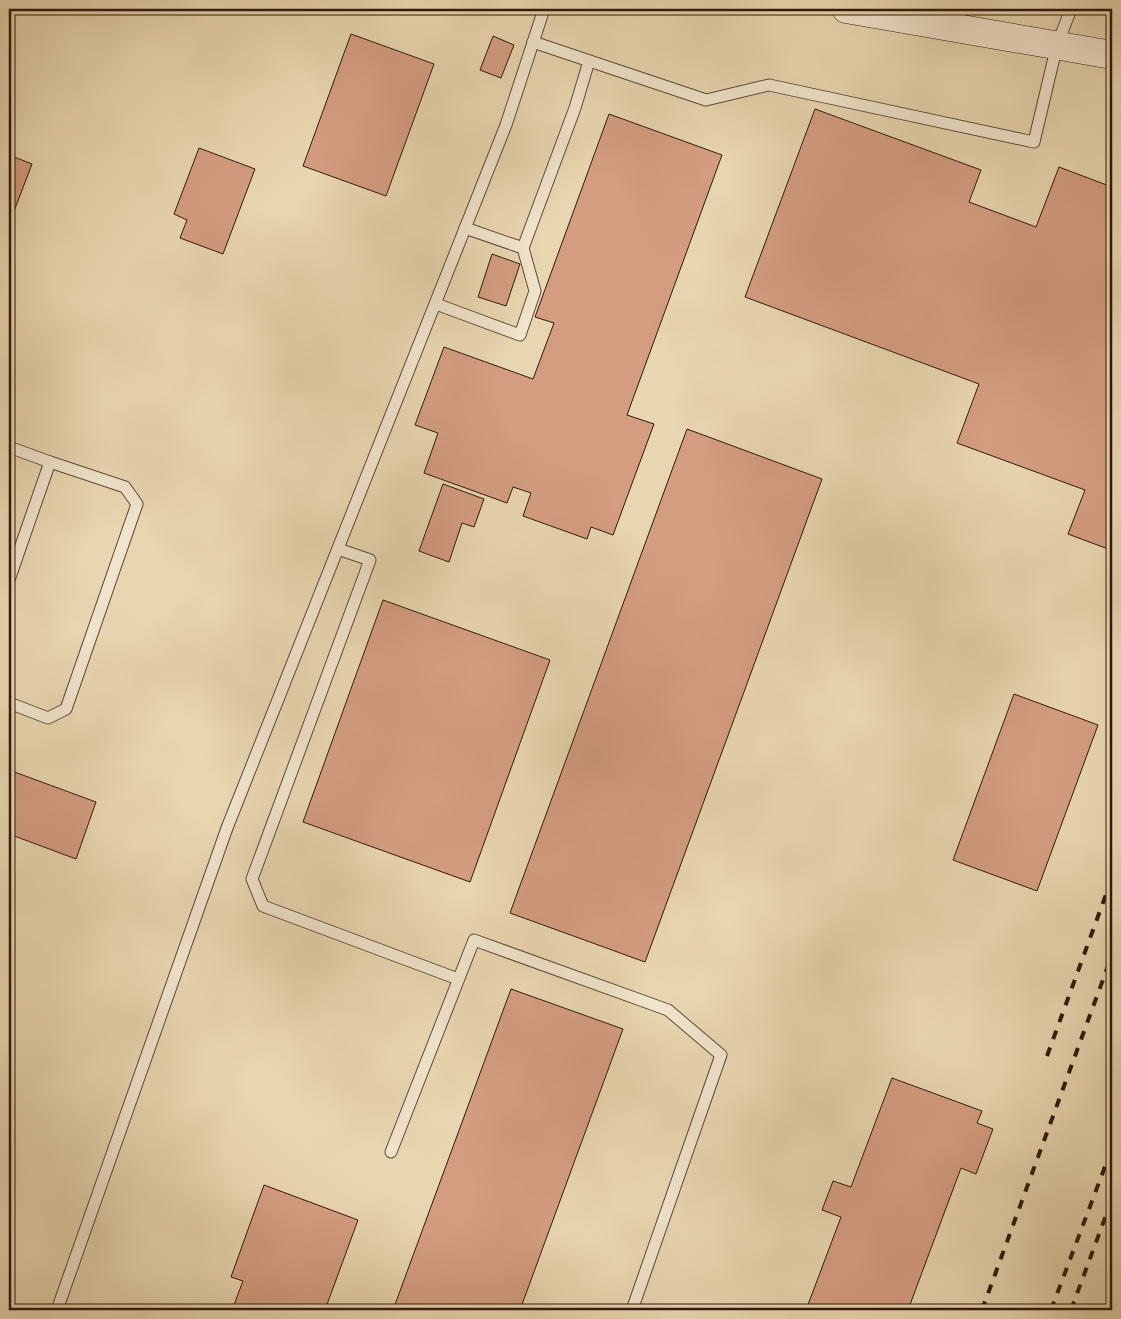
<svg xmlns="http://www.w3.org/2000/svg" width="1121" height="1319" font-family="'IM FELL Great Primer',serif">
<style>
.building{fill:#d49d80;stroke:#2f190b}
.lines{fill:none;stroke-linecap:round;stroke-linejoin:round}
.service-casing{stroke:#5d4834;stroke-width:13}
.secondary-casing{stroke:#2f190b;stroke-width:29}
.service{stroke:#f0e4cc;stroke-width:11}
.secondary{stroke:#f0e4cc;stroke-width:28}
.rail{stroke:#2f190b;stroke-width:4;stroke-dasharray:9 9;stroke-linecap:butt}
</style>
<rect width="100%" height="100%" fill="#e8d6b0"/>
<filter id="stains"><feTurbulence type="fractalNoise" baseFrequency=".004" numOctaves="4"/><feColorMatrix values="0 0 0 0 .2 0 0 0 0 .09 0 0 0 0 .02 0 0 0 .5 -.17"/></filter>
<radialGradient id="worn" r=".72"><stop offset=".6" stop-color="#630" stop-opacity="0"/><stop offset="1" stop-color="#630" stop-opacity=".3"/></radialGradient>
<g class="building">
<path d="M351 34 434 64 386 196 303 166Z"/>
<path d="M493 36 514 45 501 78 480 70Z"/>
<path d="M815 109 981 170 969 202 1036 227 1059 167 1112 187V537L1108 549 1068 534 1085 490 957 443 979 384 745 297Z"/>
<path d="M609 114 722 155 627 415 654 424 613 535 591 527 587 539 523 516 531 493 513 487 507 503 424 473 438 433 415 425 444 347 533 379 554 323 535 317Z"/>
<path d="M199 148 255 169 223 254 180 238 187 220 174 214Z"/>
<path d="M9 155 32 164 11 219 9 218Z"/>
<path d="M492 254 520 264 506 306 478 297Z"/>
<path d="M687 429 822 479 645 962 510 913Z"/>
<path d="M443 484 484 499 474 527 462 523 449 562 419 551Z"/>
<path d="M383 600 550 660 470 882 303 822Z"/>
<path d="M1014 694 1098 725 1037 891 953 860Z"/>
<path d="M9 770 96 802 76 859 9 834Z"/>
<path d="M511 989 623 1029 520 1310H393Z"/>
<path d="M892 1078 982 1111 977 1123 993 1129 976 1174 961 1168 908 1310H806L841 1217 822 1210 833 1181 851 1187Z"/>
<path d="M264 1185 358 1220 325 1310H232L243 1281 231 1277Z"/>
</g>
<g class="lines">
<g class="service-casing">
<g id="service">
<path d="M533 42 706 100 769 85 1034 142 1057 45 1071 9"/>
<path d="M465 228 523 248 575 108 589 61"/>
<path d="M436 304 520 335 535 291 523 248"/>
<path d="M9 447 50 462 9 580"/>
<path d="M338 549 370 560 252 879 263 906 458 979"/>
<path d="M9 703 48 718 66 709 137 504 125 487 50 462"/>
<path d="M391 1152 474 940 668 1010 721 1055 632 1310"/>
<path d="M57 1310 227 828 506 125 544 9"/>
</g>
</g>
<g class="secondary-casing">
<path id="secondary" d="M846 9 1112 55"/>
</g>
<use href="#service" class="service"/>
<use href="#secondary" class="secondary"/>
<g class="rail">
<path d="M1047 1056 1112 878"/>
<path d="M982 1310 1112 955"/>
<path d="M1051 1310 1112 1148"/>
<path d="M1071 1310 1112 1199"/>
</g>
</g>
<rect width="1121" height="1319" fill="none" stroke="#e8d6b0" stroke-width="30"/>
<rect x="10" y="10" width="1101" height="1299" fill="none" stroke="#2f190b" stroke-width="2.5"/>
<rect x="15" y="15" width="1091" height="1289" fill="none" stroke="#2f190b"/>
<rect width="100%" height="100%" filter="url(#stains)"/>
<rect width="100%" height="100%" fill="url(#worn)"/>
</svg>
